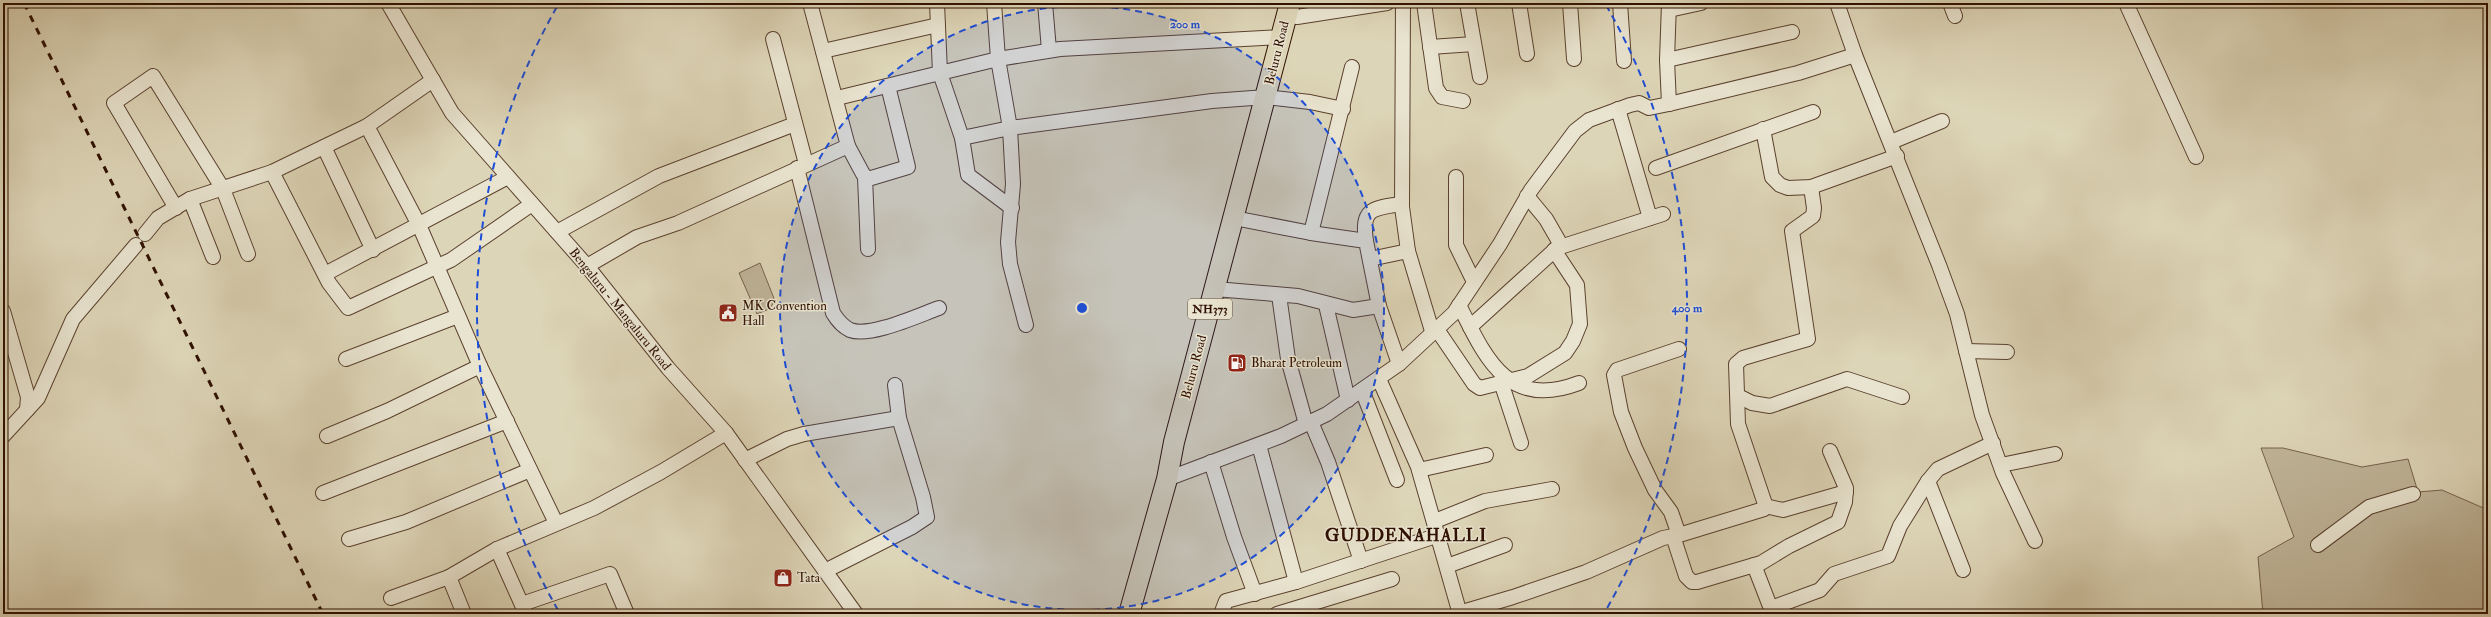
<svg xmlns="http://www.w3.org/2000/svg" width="2491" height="617" font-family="'IM FELL Double Pica',serif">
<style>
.green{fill:#bfb498;stroke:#77624c}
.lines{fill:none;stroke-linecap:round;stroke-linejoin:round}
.minor-casing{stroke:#5a412e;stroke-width:16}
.highway-casing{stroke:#2f1001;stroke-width:22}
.minor{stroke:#e9e4d0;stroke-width:14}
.highway{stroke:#ddd5b7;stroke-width:20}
.rail{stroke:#2f1001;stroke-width:3;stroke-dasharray:7 7;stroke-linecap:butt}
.ring{fill:none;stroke:#1d4ed8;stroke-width:2;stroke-dasharray:7 5}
.labels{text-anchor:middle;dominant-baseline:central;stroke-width:3;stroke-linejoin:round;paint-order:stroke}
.shield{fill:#e9e4d0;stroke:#67503f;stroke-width:1}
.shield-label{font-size:12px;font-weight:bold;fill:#2f1001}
.street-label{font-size:13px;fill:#2f1001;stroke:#e9e4d0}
.poi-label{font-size:13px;fill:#2f1001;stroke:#e9e4d0;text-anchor:start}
.district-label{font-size:17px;font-weight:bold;letter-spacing:1px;fill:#2f1001;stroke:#e9e4d0}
.centre{fill:#1d4ed8;stroke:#e9e4d0;stroke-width:2}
.ring-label{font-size:12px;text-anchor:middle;font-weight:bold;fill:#1d4ed8;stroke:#e9e4d0;stroke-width:3;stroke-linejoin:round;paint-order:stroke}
</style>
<rect width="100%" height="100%" fill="#ddd5b7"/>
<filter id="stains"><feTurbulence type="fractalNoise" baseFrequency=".005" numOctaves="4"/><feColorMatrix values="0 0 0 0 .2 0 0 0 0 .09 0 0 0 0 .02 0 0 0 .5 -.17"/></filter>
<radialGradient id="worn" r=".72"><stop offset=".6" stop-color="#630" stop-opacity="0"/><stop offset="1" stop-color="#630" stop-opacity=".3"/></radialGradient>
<g class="green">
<path d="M760 263 775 301 769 309 757 314 739 273Z"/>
<path d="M2261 448H2283L2362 467 2408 459 2418 492 2442 490 2488 510V614H2263L2258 557 2294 537Z"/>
</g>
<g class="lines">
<g class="minor-casing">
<g id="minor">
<path d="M388 3 452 113 587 266 668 368 726 433 856 614"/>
<path d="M937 3 940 73 998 59 1010 128 1013 184 1008 242 1010 264 1026 325"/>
<path d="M994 3 998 59 1060 49 1282 37"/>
<path d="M1045 3 1049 50"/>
<path d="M1403 3 1402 207 1408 251 1432 331"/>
<path d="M1424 3 1436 88 1442 97 1463 101"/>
<path d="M1467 3 1480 77"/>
<path d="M1519 3 1527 54"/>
<path d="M1570 3 1574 59"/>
<path d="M1620 3 1624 61"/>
<path d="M1669 3 1667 60 1669 104"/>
<path d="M1837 3 1855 55 1939 265 1957 314 1982 415 2003 473 2035 541"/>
<path d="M1950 3 1955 16"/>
<path d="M2126 3 2196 157"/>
<path d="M1669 10 1701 3"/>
<path d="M1287 14 1297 17 1387 3"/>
<path d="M773 39 806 164"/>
<path d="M1430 47 1474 44"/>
<path d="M823 51 938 25"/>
<path d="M1667 60 1792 32"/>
<path d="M837 98 940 73 962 138 968 175 1012 208"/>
<path d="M1618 109 1650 218"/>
<path d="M367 126 419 225 480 366"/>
<path d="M1763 129 1772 177 1780 185 1788 188 1811 187 1897 156"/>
<path d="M962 138 1010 128 1212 101 1266 97 1310 102 1343 109"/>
<path d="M1891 142 1942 121"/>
<path d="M848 146 863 174 868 179 908 167 888 86"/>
<path d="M324 147 373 250"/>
<path d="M797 168 833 313C838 321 842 326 850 330 870 338 919 315 939 308"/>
<path d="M1656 168 1813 112"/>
<path d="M272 172 329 283 348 308 451 260 532 204"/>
<path d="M865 177 868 249"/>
<path d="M1456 177V245L1474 282"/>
<path d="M1527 196 1546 219 1561 245"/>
<path d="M190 199 213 257"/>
<path d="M176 208 114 103 153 76 223 189 248 254"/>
<path d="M1234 218 1311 233 1366 241 1379 306 1399 364"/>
<path d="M557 232 659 176 795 124"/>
<path d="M1311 233 1352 67"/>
<path d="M145 234 158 218 190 199 272 172 367 126 433 80"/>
<path d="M1366 241C1361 208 1373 208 1402 204"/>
<path d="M1370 259 1408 251"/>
<path d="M587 266 637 237 678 223 848 146 810 3"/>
<path d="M325 274 508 177"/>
<path d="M1215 289 1298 296 1353 310 1379 306"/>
<path d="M1279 295 1288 359 1306 424"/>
<path d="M1326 305 1348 400"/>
<path d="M1459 305C1486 359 1508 410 1579 383"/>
<path d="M3 311 28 397 27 410"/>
<path d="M1470 327 1557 248 1663 214"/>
<path d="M1436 328 1474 384 1480 388 1528 376 1565 353 1573 341 1580 324 1577 285 1554 250"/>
<path d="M1679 349 1617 370 1614 375 1621 412 1635 448 1655 490 1671 512 1679 535"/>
<path d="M1966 351 2007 352"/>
<path d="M346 359 458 316"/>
<path d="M1379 379 1418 467 1460 614"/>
<path d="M1501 382 1521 443"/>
<path d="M1362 390 1397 480"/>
<path d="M1738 396 1752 403 1770 406 1847 379 1902 397"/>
<path d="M1311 422 1328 462 1361 561"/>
<path d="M3 436 38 398 73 319 136 245"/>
<path d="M327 436 387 411 480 366 556 523"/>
<path d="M1259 445 1296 582"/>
<path d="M745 460 787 439 804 434 899 418"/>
<path d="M1211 462 1234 537 1255 594"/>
<path d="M2001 465 2055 454"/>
<path d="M1419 470 1486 455"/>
<path d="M1167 479 1281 436 1327 414 1399 364 1454 313 1500 244 1531 190 1575 131 1589 120 1630 105 1639 103 1649 108 1669 104 1798 73 1855 55"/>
<path d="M323 493 507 421"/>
<path d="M1765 506 1783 510 1846 492"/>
<path d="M1435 521 1485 501 1552 489"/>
<path d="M1673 536 1686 576 1692 582H1697L1761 563 1789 546 1838 522 1845 502 1846 488 1830 451"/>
<path d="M349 539 406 522 530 470"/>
<path d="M2318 545 2369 507 2413 494"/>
<path d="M1754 565 1773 614"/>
<path d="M1447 566 1505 545"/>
<path d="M1963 570 1928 481 1938 469 1993 443"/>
<path d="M825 571 912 527 927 517 923 497 899 418 895 385"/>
<path d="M449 577 464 614"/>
<path d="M391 598 449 577 497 549"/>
<path d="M522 604 610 574 627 614"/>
<path d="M1771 608 1820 590 1834 574 1888 556 1900 526 1928 481"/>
<path d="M1459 613 1513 597 1586 572 1663 538 1679 535 1764 509 1765 504 1738 424 1736 364 1743 358 1808 339 1792 231 1813 216 1814 208 1811 187"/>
<path d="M526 614 497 549 594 508 661 472 726 433"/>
<path d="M1221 614 1226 601 1296 582 1439 535"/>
<path d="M1277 614 1392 579"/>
</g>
</g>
<g class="highway-casing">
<path id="highway" d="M1129 614 1167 479 1174 442 1290 3"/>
</g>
<use href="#minor" class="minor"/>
<use href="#highway" class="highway"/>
<path class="rail" d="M24 3 323 614"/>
</g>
<circle cx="1082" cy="308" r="302" fill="#1d4ed8" fill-opacity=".12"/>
<g class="ring">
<circle cx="1082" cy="308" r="302"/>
<path d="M558 610A605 605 0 0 1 558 5M1606 5A605 605 0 0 1 1606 610"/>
</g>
<defs>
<g id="civic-square" transform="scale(1)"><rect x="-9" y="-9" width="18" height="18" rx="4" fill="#8f2418" stroke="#e9e4d0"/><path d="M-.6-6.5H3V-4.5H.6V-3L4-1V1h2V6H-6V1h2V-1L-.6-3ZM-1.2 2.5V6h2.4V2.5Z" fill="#fff"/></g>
<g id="fuel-square" transform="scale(1)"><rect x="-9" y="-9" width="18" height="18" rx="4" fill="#8f2418" stroke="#e9e4d0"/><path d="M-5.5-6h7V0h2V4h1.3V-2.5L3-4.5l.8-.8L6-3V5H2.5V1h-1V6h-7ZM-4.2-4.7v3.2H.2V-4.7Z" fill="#fff"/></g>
<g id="shop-square" transform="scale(1)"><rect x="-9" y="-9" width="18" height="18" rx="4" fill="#8f2418" stroke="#e9e4d0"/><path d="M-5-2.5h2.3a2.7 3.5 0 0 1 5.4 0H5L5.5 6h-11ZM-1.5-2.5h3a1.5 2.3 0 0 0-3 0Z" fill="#fff"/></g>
</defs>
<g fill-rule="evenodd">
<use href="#civic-square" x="728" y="313"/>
<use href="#fuel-square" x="1237" y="363"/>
<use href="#shop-square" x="783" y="578"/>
</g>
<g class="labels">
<rect class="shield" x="1188" y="299" width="44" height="20" rx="3"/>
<g class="shield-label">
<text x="1210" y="309">NH373</text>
</g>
<g class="street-label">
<text transform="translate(1277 53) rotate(-76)">Beluru Road</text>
<text transform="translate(620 309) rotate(51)">Bengaluru - Mangaluru Road</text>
<text transform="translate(1194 367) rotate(-75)">Beluru Road</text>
</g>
<g class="poi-label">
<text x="742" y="306">MK Convention<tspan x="742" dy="15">Hall</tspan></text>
<text x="1251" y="363">Bharat Petroleum</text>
<text x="797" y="578">Tata</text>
</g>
<g class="district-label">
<text x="1406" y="535">GUDDENAHALLI</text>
</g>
</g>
<circle cx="1082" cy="308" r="6" class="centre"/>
<g class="ring-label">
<text x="1185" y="28">200 m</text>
<text x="1687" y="312">400 m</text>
</g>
<rect width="2491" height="617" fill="none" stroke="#ddd5b7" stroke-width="16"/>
<rect x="4" y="4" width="2483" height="609" fill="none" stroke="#2f1001" stroke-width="2"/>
<rect x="8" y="8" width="2475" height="601" fill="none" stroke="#2f1001"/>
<rect width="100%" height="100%" filter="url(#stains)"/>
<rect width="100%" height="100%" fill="url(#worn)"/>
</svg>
